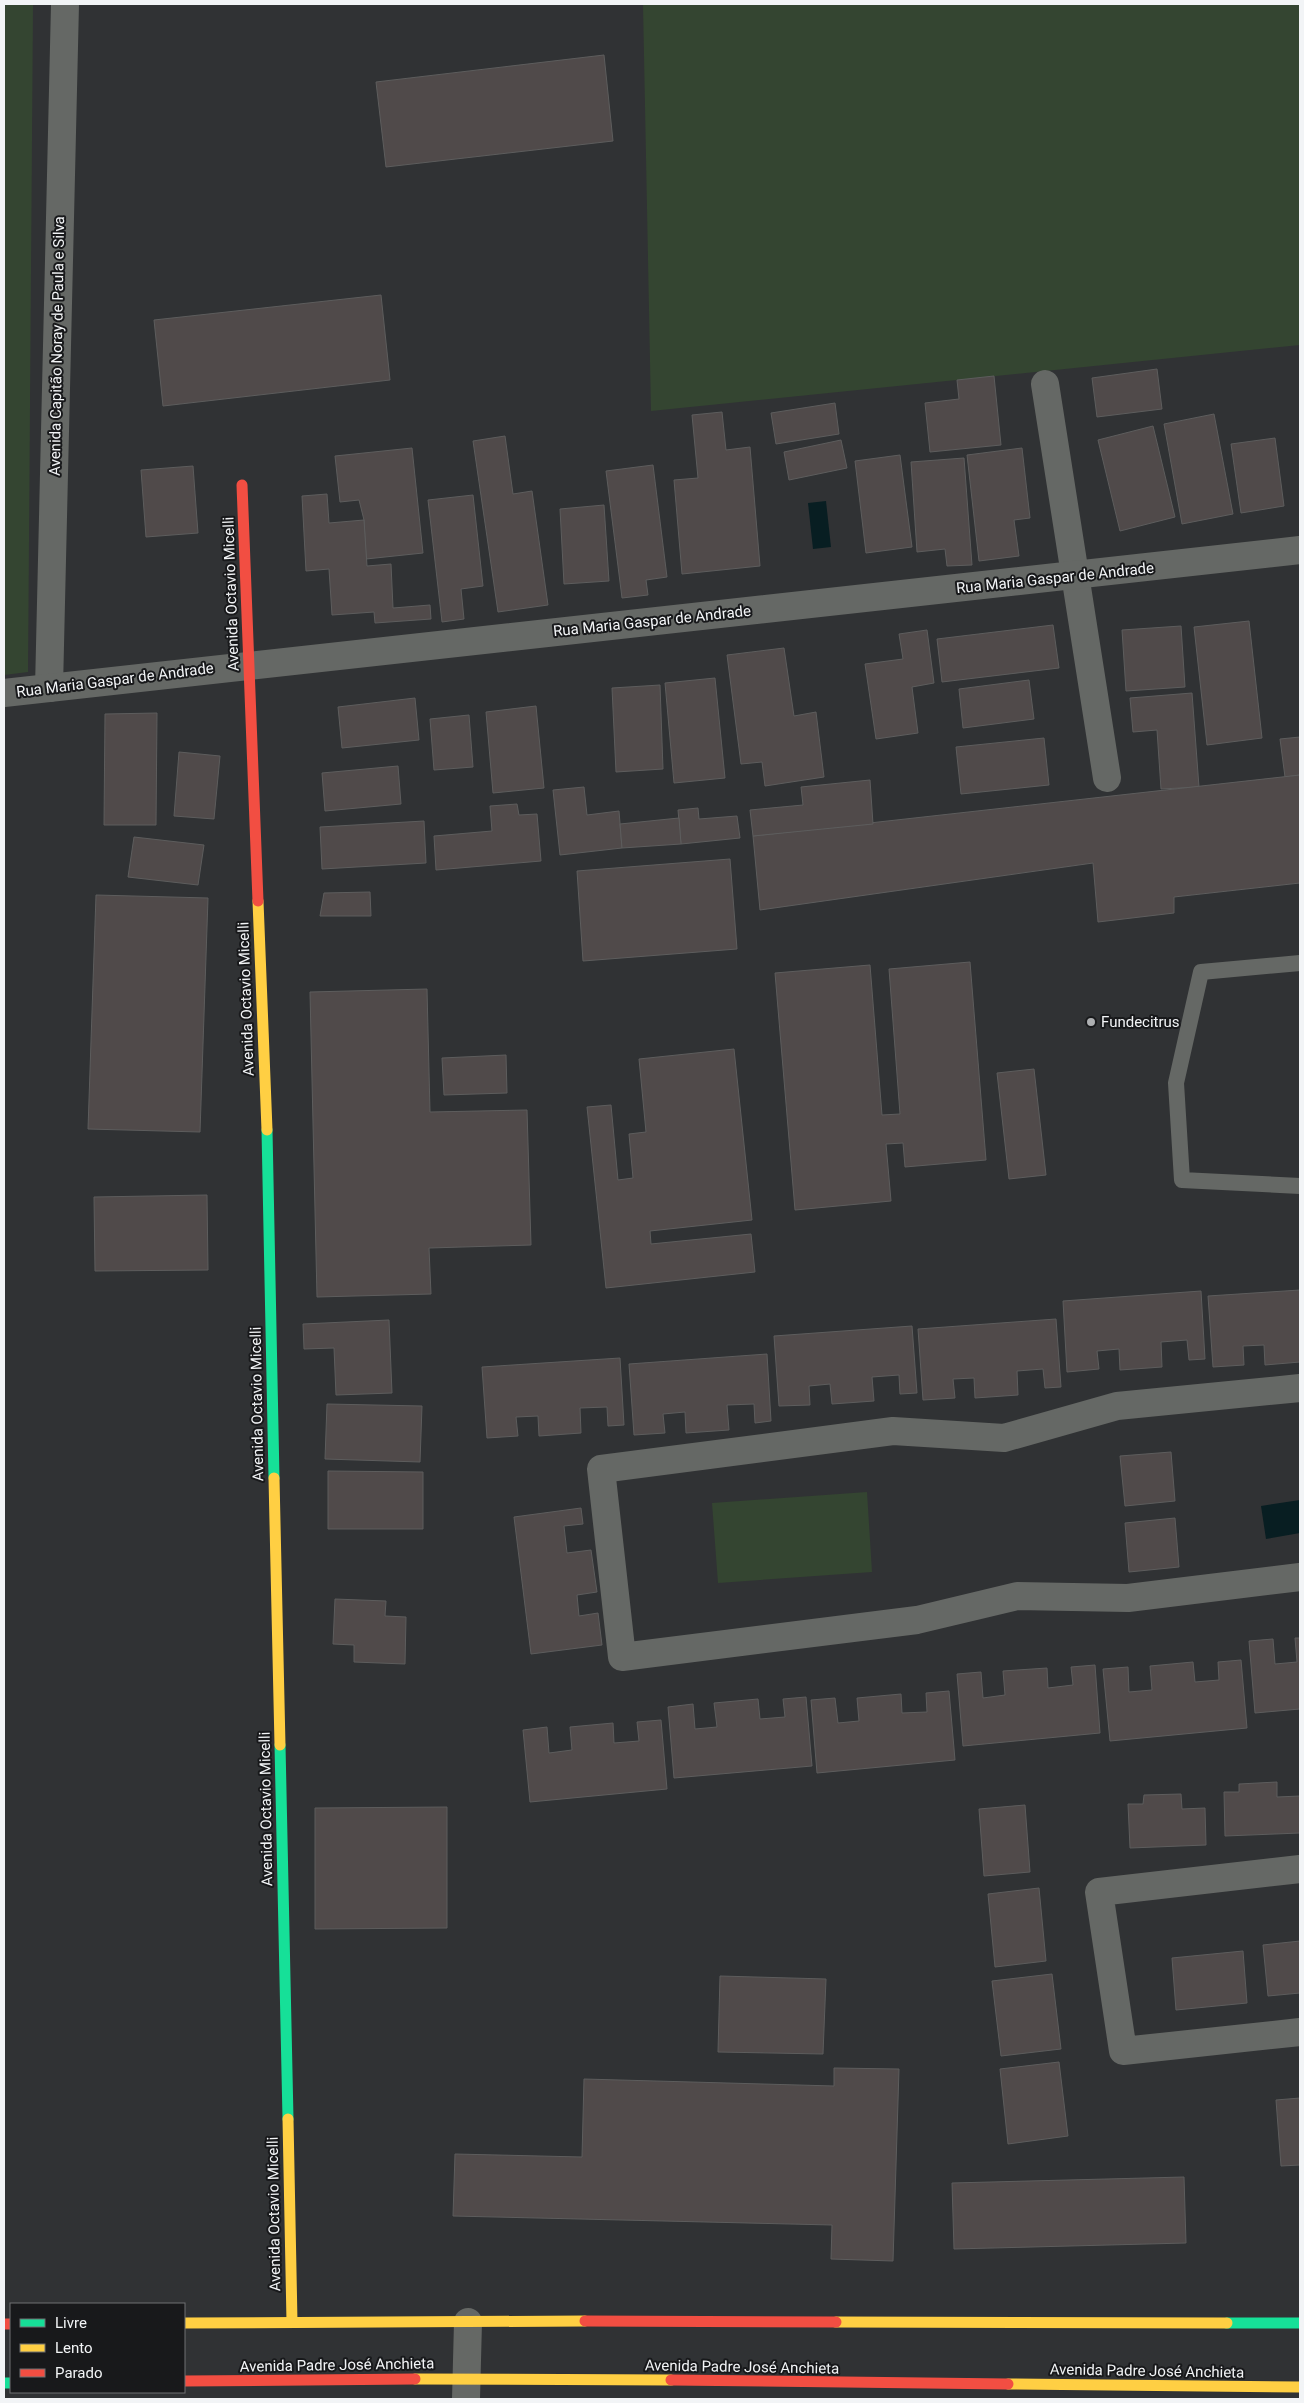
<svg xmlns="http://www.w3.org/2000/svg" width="1304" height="2403" font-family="Roboto,sans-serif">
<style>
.green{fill:#344531}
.water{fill:#081e22}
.building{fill:#504a4a;stroke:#5d5d5d}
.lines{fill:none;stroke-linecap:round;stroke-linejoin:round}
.lane{stroke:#656865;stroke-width:16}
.street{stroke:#656865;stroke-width:28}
.fast{stroke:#16e098;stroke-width:11}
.slow{stroke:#ffcf43;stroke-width:11}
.jam{stroke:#f24e42;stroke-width:11}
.poi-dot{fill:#aeb0b2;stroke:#18191b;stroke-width:2}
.labels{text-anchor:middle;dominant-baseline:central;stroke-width:4;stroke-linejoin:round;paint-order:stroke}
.street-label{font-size:15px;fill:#f2f4f6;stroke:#18191b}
.poi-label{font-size:15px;fill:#f2f4f6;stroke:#18191b;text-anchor:start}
</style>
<rect width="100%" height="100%" fill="#303234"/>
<g class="green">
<path d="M4 4H33L28 672 4 675Z"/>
<path d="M643 4H1300V345L651 411Z"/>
<path d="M867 1492 872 1572 718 1583 712 1503Z"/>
</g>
<g class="water">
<path d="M826 501 831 547 813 549 808 503Z"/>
<path d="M1300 1500V1533L1266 1539 1261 1506Z"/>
</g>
<g class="building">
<path d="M604 55 613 141 386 167 376 82Z"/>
<path d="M381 295 390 380 163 406 154 320Z"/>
<path d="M1157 369 1162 409 1097 417 1092 378Z"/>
<path d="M994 376 1001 445 930 452 925 403 959 399 957 380Z"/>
<path d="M835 403 839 434 776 444 771 413Z"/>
<path d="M722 412 726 450 750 447 760 566 682 574 674 480 698 478 692 415Z"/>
<path d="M1214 414 1233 514 1182 524 1164 424Z"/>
<path d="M1153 426 1175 517 1120 531 1098 440Z"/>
<path d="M505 436 513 494 532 491 548 605 498 612 473 441Z"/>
<path d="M1275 438 1284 506 1241 513 1231 444Z"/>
<path d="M841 440 847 468 789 480 784 452Z"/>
<path d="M412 448 423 553 366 559 364 520 359 500 340 502 335 456Z"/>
<path d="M1022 448 1030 518 1014 520 1019 556 979 561 967 455Z"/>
<path d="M900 455 912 547 866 553 855 461Z"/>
<path d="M964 458 972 565 947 566 945 549 917 552 911 462Z"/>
<path d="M653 465 667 577 646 580 648 595 622 598 606 471Z"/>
<path d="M193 466 198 533 146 537 141 470Z"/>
<path d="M327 494 329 523 364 520 367 566 391 564 393 608 430 605 431 619 375 623 374 612 332 615 329 569 306 571 302 496Z"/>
<path d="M473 495 483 586 461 589 464 619 442 622 428 500Z"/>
<path d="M604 505 609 581 564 584 560 509Z"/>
<path d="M1249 621 1262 738 1207 745 1194 627Z"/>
<path d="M1053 625 1059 668 942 682 937 639Z"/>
<path d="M1181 626 1185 687 1126 691 1122 630Z"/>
<path d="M927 630 934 683 912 687 918 733 876 739 865 664 903 659 899 634Z"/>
<path d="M784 648 794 716 816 712 824 777 765 786 762 762 741 764 727 655Z"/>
<path d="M715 678 725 778 674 783 665 683Z"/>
<path d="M1029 680 1034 719 963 728 959 689Z"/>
<path d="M660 685 663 769 616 772 612 688Z"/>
<path d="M1192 693 1199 787 1161 789 1157 730 1133 732 1130 698Z"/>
<path d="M415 698 419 740 342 748 338 707Z"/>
<path d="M536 706 544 788 493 793 486 712Z"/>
<path d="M157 713 156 825H104L105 714Z"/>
<path d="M469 715 473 767 434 770 430 719Z"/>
<path d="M1300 737V775L1285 777 1280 739Z"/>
<path d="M1044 738 1049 785 961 794 956 747Z"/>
<path d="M179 752 220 756 214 819 174 816Z"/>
<path d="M398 766 401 804 325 811 322 773Z"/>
<path d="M1300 775V883L1174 897V913L1098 922 1093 863 760 910 753 836Z"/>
<path d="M870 780 873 824 753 836 750 810 803 805 801 787Z"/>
<path d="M584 787 587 815 619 811 622 848 560 855 553 790Z"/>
<path d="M517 804 519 815 537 814 541 861 436 870 434 836 492 831 490 806Z"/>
<path d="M698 808 699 819 737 816 740 838 681 844 678 810Z"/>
<path d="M679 818 681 844 622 848 620 824Z"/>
<path d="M424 821 426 863 322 869 320 827Z"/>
<path d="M134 837 204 845 198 885 128 877Z"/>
<path d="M730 859 737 949 583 961 577 871Z"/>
<path d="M370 892 371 916H320L324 893Z"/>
<path d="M96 895 208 898 200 1132 88 1129Z"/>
<path d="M970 962 986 1160 905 1167 903 1143 886 1144 891 1201 795 1210 775 973 870 965 882 1115 900 1114 889 969Z"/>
<path d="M427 989 430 1112 527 1110 531 1245 429 1248 431 1294 317 1297 310 992Z"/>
<path d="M734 1049 752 1220 650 1231 651 1244 751 1234 755 1272 606 1288 587 1107 611 1105 618 1180 633 1178 629 1134 646 1132 639 1059Z"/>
<path d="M506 1055 507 1093 444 1095 442 1058Z"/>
<path d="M1034 1069 1046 1175 1009 1179 997 1073Z"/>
<path d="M207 1195 208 1270 95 1271 94 1197Z"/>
<path d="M1300 1290V1362L1265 1365 1264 1345 1243 1346 1244 1365 1213 1367 1208 1296Z"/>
<path d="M1201 1291 1205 1359 1189 1360 1187 1340 1161 1342 1162 1367 1120 1370 1119 1349 1097 1351 1099 1369 1067 1372 1063 1301Z"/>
<path d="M1056 1319 1061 1387 1045 1388 1043 1369 1017 1371 1018 1395 975 1398 974 1378 953 1379 955 1398 923 1400 918 1329Z"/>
<path d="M389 1320 392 1393 336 1395 334 1348 304 1349 303 1324Z"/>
<path d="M912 1326 917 1393 900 1394 899 1375 872 1377 874 1401 832 1404 830 1384 809 1386 810 1405 779 1406 774 1336Z"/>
<path d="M767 1354 771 1421 755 1423 754 1404 727 1405 729 1430 686 1433 685 1412 663 1414 665 1433 634 1435 629 1364Z"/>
<path d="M620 1358 624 1425 608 1426 607 1407 580 1408 581 1433 539 1436 538 1416 516 1417 518 1436 487 1438 482 1367Z"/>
<path d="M327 1404 422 1406 420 1462 325 1459Z"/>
<path d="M1171 1452 1175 1501 1125 1506 1120 1456Z"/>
<path d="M328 1471 423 1472V1529H328Z"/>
<path d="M581 1508 583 1524 564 1526 567 1553 591 1550 597 1592 577 1595 579 1616 598 1613 602 1645 531 1654 514 1517Z"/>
<path d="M1175 1518 1179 1567 1129 1572 1125 1523Z"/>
<path d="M335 1599 386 1601 385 1616 406 1617 405 1664 354 1662V1645L333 1644Z"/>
<path d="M1295 1638H1300V1709L1255 1713 1249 1641 1273 1639 1275 1664 1297 1662Z"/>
<path d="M1241 1660 1247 1728 1110 1741 1103 1669 1128 1667 1129 1692 1152 1690 1150 1666 1193 1662 1195 1682 1219 1680 1218 1662Z"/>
<path d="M1095 1665 1100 1733 963 1746 957 1674 981 1672 983 1698 1005 1695 1003 1671 1047 1668 1048 1688 1073 1685 1071 1667Z"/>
<path d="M949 1691 955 1760 817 1773 811 1700 835 1698 838 1723 859 1721 857 1698 901 1694 902 1713 927 1712 926 1693Z"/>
<path d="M806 1697 812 1766 674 1778 668 1707 693 1704 695 1729 717 1727 714 1703 758 1699 760 1719 785 1717 783 1699Z"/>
<path d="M661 1720 667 1789 530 1802 523 1730 547 1727 549 1753 572 1750 570 1727 613 1723 614 1743 639 1741 637 1722Z"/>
<path d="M1277 1782V1797L1300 1796V1833L1225 1836 1224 1792H1239V1784Z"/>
<path d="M1181 1794 1182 1809 1205 1808 1206 1845 1130 1848 1128 1804H1143L1144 1795Z"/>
<path d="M1025 1805 1030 1872 984 1876 979 1809Z"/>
<path d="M447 1807V1928L315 1929V1808Z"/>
<path d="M1039 1888 1046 1961 995 1967 988 1894Z"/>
<path d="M1300 1941V1993L1268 1996 1263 1945Z"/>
<path d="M1243 1951 1247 2003 1176 2010 1172 1958Z"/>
<path d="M1052 1974 1061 2049 1001 2056 992 1981Z"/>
<path d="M720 1976 826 1979 823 2054 718 2052Z"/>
<path d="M1059 2062 1068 2136 1008 2144 1000 2069Z"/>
<path d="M834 2068 899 2069 893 2261 831 2259 832 2225 453 2216 455 2154 582 2157 584 2079 834 2086Z"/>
<path d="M1300 2098V2165L1281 2166 1276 2100Z"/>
<path d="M1184 2177 1186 2243 954 2249 952 2183Z"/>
</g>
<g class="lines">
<path class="lane" d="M1300 963 1201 972 1176 1083 1182 1180 1300 1186"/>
<g class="street">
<path d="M1045 384 1107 778"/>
<path d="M49 688 65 4"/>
<path d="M4 693 1300 550"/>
<path d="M1300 1388 1117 1406 1004 1438 893 1431 601 1469 622 1657 917 1620 1017 1596 1128 1598 1300 1577"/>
<path d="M1300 1869 1099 1892 1123 2051 1300 2032"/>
<path d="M466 2399 468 2322"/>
</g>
<g class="fast">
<path d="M267 1130 274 1478"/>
<path d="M280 1745 288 2119"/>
<path d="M1227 2323H1300"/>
<path d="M4 2383H11"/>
</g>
<g class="slow">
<path d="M258 901 267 1130"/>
<path d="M274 1478 280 1745"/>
<path d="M288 2119 292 2322"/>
<path d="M836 2322 1227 2323"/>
<path d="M184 2323 585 2321"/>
<path d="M415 2379 671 2380"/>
<path d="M1008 2384 1300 2387"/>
</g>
<g class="jam">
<path d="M242 485 258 901"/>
<path d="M585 2321 836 2322"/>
<path d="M4 2324H11"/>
<path d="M671 2380 1008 2384"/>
<path d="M184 2381 415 2379"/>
</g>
</g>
<circle class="poi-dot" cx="1091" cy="1022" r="5"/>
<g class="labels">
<g class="street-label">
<text transform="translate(57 346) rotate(-89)">Avenida Capitão Noray de Paula e Silva</text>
<text transform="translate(1055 578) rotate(-6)">Rua Maria Gaspar de Andrade</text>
<text transform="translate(231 594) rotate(-92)">Avenida Octavio Micelli</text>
<text transform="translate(652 621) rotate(-6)">Rua Maria Gaspar de Andrade</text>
<text transform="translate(115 680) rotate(-7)">Rua Maria Gaspar de Andrade</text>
<text transform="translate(246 999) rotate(-92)">Avenida Octavio Micelli</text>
<text transform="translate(257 1404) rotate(-91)">Avenida Octavio Micelli</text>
<text transform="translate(266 1809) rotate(-91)">Avenida Octavio Micelli</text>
<text transform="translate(274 2214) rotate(-91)">Avenida Octavio Micelli</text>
<text transform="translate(337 2365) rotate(-1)">Avenida Padre José Anchieta</text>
<text transform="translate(742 2367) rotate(1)">Avenida Padre José Anchieta</text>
<text transform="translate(1147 2371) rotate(1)">Avenida Padre José Anchieta</text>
</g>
<g class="poi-label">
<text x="1101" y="1022">Fundecitrus</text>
</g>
</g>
<rect width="1304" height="2403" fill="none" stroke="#f2f4f6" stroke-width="10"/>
<rect x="10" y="2303" width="175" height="90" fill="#18191b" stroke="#6f7173"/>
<rect x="20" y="2319" width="25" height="8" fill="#16e098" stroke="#6f7173"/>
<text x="55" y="2328" font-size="15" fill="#f2f4f6">Livre</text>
<rect x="20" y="2344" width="25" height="8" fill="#ffcf43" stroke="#6f7173"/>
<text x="55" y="2353" font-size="15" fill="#f2f4f6">Lento</text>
<rect x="20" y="2369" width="25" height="8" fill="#f24e42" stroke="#6f7173"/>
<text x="55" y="2378" font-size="15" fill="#f2f4f6">Parado</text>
</svg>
